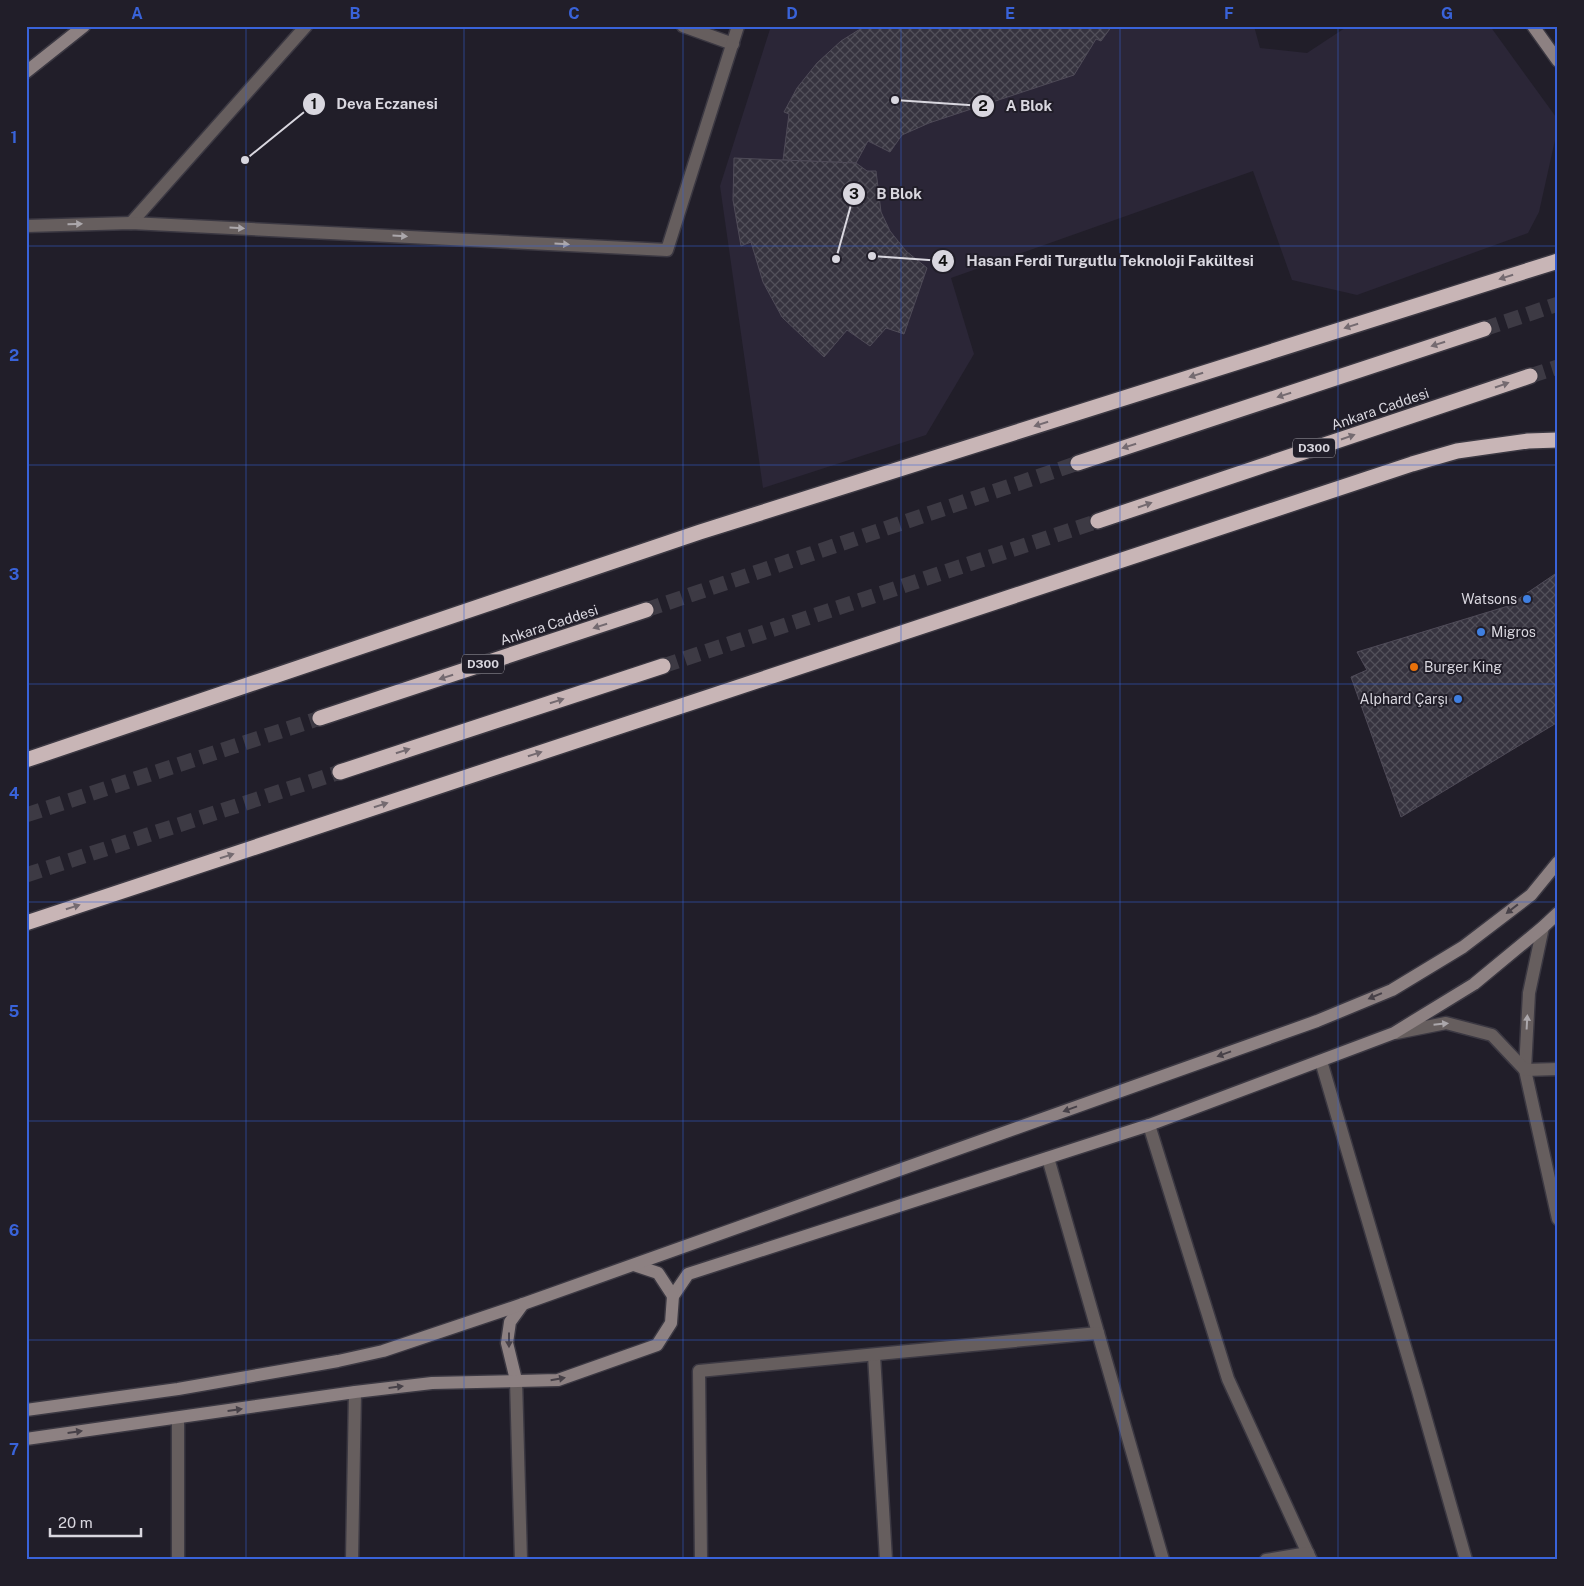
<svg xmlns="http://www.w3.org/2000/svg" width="1584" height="1586" font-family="'Public Sans',sans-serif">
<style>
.built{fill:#2b2637}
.building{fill:url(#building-cross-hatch);stroke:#4f4b58}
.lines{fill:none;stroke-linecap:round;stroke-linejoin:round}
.highway-tunnel{stroke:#3d3a44;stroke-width:15;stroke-dasharray:15 8;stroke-linecap:butt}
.street-casing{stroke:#3b3842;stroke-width:15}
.secondary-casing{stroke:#3b3842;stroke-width:15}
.highway-casing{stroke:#3b3842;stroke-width:18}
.street{stroke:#665e5e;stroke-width:12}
.secondary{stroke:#8d8182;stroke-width:12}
.highway{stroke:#c8b5b6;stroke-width:15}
.oneway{fill:#aba7ab}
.oneway2{fill:#746a70}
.oneway3{fill:#474148}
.grid{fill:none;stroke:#3963d9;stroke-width:1;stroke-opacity:0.55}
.shop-dot{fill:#3f7fe0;stroke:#211e29;stroke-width:2}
.food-dot{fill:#e8710a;stroke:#211e29;stroke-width:2}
.labels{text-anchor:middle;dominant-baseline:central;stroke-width:4;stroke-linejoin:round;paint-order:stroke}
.shield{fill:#211e29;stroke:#a2a0a8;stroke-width:1}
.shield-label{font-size:12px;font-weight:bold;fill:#d9d7df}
.street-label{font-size:14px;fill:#d9d7df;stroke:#211e29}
.poi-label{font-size:14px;fill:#d9d7df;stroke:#211e29;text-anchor:end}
.leader{fill:none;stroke:#d9d7df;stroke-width:2}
.callout-dot{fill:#d9d7df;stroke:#211e29;stroke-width:2}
.mark-label{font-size:15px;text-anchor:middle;font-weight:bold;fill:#111}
.callout-label{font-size:15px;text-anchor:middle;font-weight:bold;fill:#d9d7df;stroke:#211e29;stroke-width:4;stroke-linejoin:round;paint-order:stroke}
.neatline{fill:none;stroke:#3963d9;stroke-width:2}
.grid-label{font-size:16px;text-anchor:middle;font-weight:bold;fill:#3963d9}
</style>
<defs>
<pattern id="building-cross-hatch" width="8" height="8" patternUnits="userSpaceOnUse" patternTransform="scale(1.25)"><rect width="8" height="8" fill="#36333f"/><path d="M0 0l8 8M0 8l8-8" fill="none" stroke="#52505a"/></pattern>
</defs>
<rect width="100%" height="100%" fill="#211e29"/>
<path class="built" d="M771 26H1254L1260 48 1307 53 1348 26H1490L1556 117 1555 140 1539 212 1528 233 1357 295 1292 280 1253 171 951 278 974 354 926 435 763 488 720 186Z"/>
<g class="building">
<path d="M865 26H1112L1101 41 1096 39 1074 75 929 123 902 135 890 152 868 141 856 163 783 160 789 114 784 112 797 88 817 63 841 41Z"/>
<path d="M734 158 856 163 867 171H876L881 212 890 231 906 251 927 268 904 334 886 328 870 346 847 330 824 357 782 317 763 282 751 242 741 246 733 200Z"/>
<path d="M1558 572V722L1401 817 1351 677 1367 670 1357 652 1508 606Z"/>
</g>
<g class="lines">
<g class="highway-tunnel">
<path d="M1484 329 1558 304"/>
<path d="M1530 376 1558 367"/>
<path d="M646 610 1078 463"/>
<path d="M663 666 1098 521"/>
<path d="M26 815 320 718"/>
<path d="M26 875 340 772"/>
</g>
<g class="street-casing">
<g id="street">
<path d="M683 26 733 44"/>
<path d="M131 223 306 26"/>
<path d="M26 226 131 223 667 250 738 26"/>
<path d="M1543 927 1529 993 1525 1070 1558 1219"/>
<path d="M1396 1033 1446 1023 1492 1035 1525 1070 1558 1069"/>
<path d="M1321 1061 1418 1391 1466 1560"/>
<path d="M1149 1125 1228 1379 1311 1560"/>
<path d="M1048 1158 1163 1560"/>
<path d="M874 1355 886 1560"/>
<path d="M516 1380 521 1560"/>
<path d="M178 1418V1560"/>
<path d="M352 1560 355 1392"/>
<path d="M701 1560 699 1371 1098 1333"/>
<path d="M1266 1560 1308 1553"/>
</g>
</g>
<g class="secondary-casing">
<g id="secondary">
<path d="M1533 26 1558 61"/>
<path d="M26 72 84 26"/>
<path d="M634 1265 658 1273 673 1296"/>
<path d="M516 1380 507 1343 510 1322 523 1304"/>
<path d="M26 1410 178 1389 338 1361 383 1351 523 1304 1317 1021 1392 990 1463 947 1531 895 1558 862"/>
<path d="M26 1439 355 1392 432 1383 558 1380 657 1345 671 1323 673 1296 688 1274 1149 1125 1394 1033 1474 984 1543 927 1558 913"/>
</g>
</g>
<g class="highway-casing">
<g id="highway">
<path d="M1078 463 1484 329"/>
<path d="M1098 521 1530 376"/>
<path d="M320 718 646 610"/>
<path d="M26 760 700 532 1558 261"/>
<path d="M340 772 663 666"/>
<path d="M26 923 1412 464 1457 451 1528 441 1558 440"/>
</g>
</g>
<use href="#street" class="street"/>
<use href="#secondary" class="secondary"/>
<use href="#highway" class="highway"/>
</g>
<defs><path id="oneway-solid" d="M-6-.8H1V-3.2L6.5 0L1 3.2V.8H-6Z" transform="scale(1.25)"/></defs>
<g class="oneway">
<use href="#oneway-solid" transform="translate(75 224) rotate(-2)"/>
<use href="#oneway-solid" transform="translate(237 228) rotate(3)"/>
<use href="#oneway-solid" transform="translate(400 236) rotate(3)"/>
<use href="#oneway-solid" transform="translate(562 244) rotate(3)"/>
<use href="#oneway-solid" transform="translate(1527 1022) rotate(-87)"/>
<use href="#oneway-solid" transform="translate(1441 1024) rotate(-6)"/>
</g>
<g class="oneway2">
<use href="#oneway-solid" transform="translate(1506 277) rotate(162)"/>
<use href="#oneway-solid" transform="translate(1351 326) rotate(162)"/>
<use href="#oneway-solid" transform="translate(1438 344) rotate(162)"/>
<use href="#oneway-solid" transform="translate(1196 375) rotate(162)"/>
<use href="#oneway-solid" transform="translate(1502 385) rotate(-19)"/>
<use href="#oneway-solid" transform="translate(1284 395) rotate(162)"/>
<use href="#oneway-solid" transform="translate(1041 424) rotate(162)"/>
<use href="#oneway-solid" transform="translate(1348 437) rotate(-19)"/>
<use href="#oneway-solid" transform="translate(1129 446) rotate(162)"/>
<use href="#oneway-solid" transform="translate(1145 505) rotate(-19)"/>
<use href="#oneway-solid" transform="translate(600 626) rotate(162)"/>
<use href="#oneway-solid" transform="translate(446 677) rotate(162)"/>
<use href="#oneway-solid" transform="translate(557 701) rotate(-18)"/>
<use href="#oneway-solid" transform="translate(403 751) rotate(-18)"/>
<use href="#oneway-solid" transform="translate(535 754) rotate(-18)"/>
<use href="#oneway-solid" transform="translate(381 805) rotate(-18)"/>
<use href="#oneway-solid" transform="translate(227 856) rotate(-18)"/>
<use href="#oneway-solid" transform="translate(73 907) rotate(-18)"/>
</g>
<g class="oneway3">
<use href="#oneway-solid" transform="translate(1512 909) rotate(142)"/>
<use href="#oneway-solid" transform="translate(1375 996) rotate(157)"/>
<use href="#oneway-solid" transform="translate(1224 1054) rotate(160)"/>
<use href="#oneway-solid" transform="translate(1070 1109) rotate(160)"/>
<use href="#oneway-solid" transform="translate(509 1340) rotate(90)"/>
<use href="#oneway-solid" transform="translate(558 1379) rotate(-10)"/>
<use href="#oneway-solid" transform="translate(396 1387) rotate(-7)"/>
<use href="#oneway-solid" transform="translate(235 1410) rotate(-8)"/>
<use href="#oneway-solid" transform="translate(75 1432) rotate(-8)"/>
</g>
<path class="grid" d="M246 26V1560M464 26V1560M683 26V1560M901 26V1560M1120 26V1560M1338 26V1560M26 246H1558M26 465H1558M26 684H1558M26 902H1558M26 1121H1558M26 1340H1558"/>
<g class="shop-dot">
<circle cx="1527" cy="599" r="5"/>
<circle cx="1481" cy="632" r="5"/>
<circle cx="1458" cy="699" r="5"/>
</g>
<circle class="food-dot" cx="1414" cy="667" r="5"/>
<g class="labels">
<g class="shield">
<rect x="1293" y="438.5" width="42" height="19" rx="4"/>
<rect x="462" y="654.5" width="42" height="19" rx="4"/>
</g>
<g class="shield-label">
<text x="1314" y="448">D300</text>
<text x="483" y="664">D300</text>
</g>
<g class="street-label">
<text transform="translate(1380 409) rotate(-19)">Ankara Caddesi</text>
<text transform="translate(549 625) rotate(-18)">Ankara Caddesi</text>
</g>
<g class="poi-label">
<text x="1517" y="599">Watsons</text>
<text x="1491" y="632" text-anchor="start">Migros</text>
<text x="1424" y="667" text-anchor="start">Burger King</text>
<text x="1448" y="699">Alphard Çarşı</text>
</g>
</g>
<path class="leader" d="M245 160L314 104M895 100L983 106M836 259L854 194M872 256L943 261"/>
<g class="callout-dot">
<circle cx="245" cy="160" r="5"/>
<circle cx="895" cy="100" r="5"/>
<circle cx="836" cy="259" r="5"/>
<circle cx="872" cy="256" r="5"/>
<circle cx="314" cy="104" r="12"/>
<circle cx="983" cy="106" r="12"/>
<circle cx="854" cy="194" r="12"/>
<circle cx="943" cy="261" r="12"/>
</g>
<g class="mark-label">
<text x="314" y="109">1</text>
<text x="983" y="111">2</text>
<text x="854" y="199">3</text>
<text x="943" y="266">4</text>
</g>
<g class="callout-label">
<text x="387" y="109">Deva Eczanesi</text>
<text x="1029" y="111">A Blok</text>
<text x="899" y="199">B Blok</text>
<text x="1110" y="266">Hasan Ferdi Turgutlu Teknoloji Fakültesi</text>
</g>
<rect width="1584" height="1586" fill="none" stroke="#211e29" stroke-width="55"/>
<path d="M50 1528v8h91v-8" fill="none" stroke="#d9d7df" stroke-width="2.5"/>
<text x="58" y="1528" font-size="15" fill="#d9d7df" stroke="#211e29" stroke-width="4" paint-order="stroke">20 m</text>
<rect x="28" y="28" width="1528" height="1530" class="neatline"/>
<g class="grid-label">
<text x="137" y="19">A</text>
<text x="355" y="19">B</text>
<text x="574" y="19">C</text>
<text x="792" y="19">D</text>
<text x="1010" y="19">E</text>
<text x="1229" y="19">F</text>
<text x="1447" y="19">G</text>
<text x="14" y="143">1</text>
<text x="14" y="361">2</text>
<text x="14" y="580">3</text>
<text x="14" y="799">4</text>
<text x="14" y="1017">5</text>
<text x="14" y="1236">6</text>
<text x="14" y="1455">7</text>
</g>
</svg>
